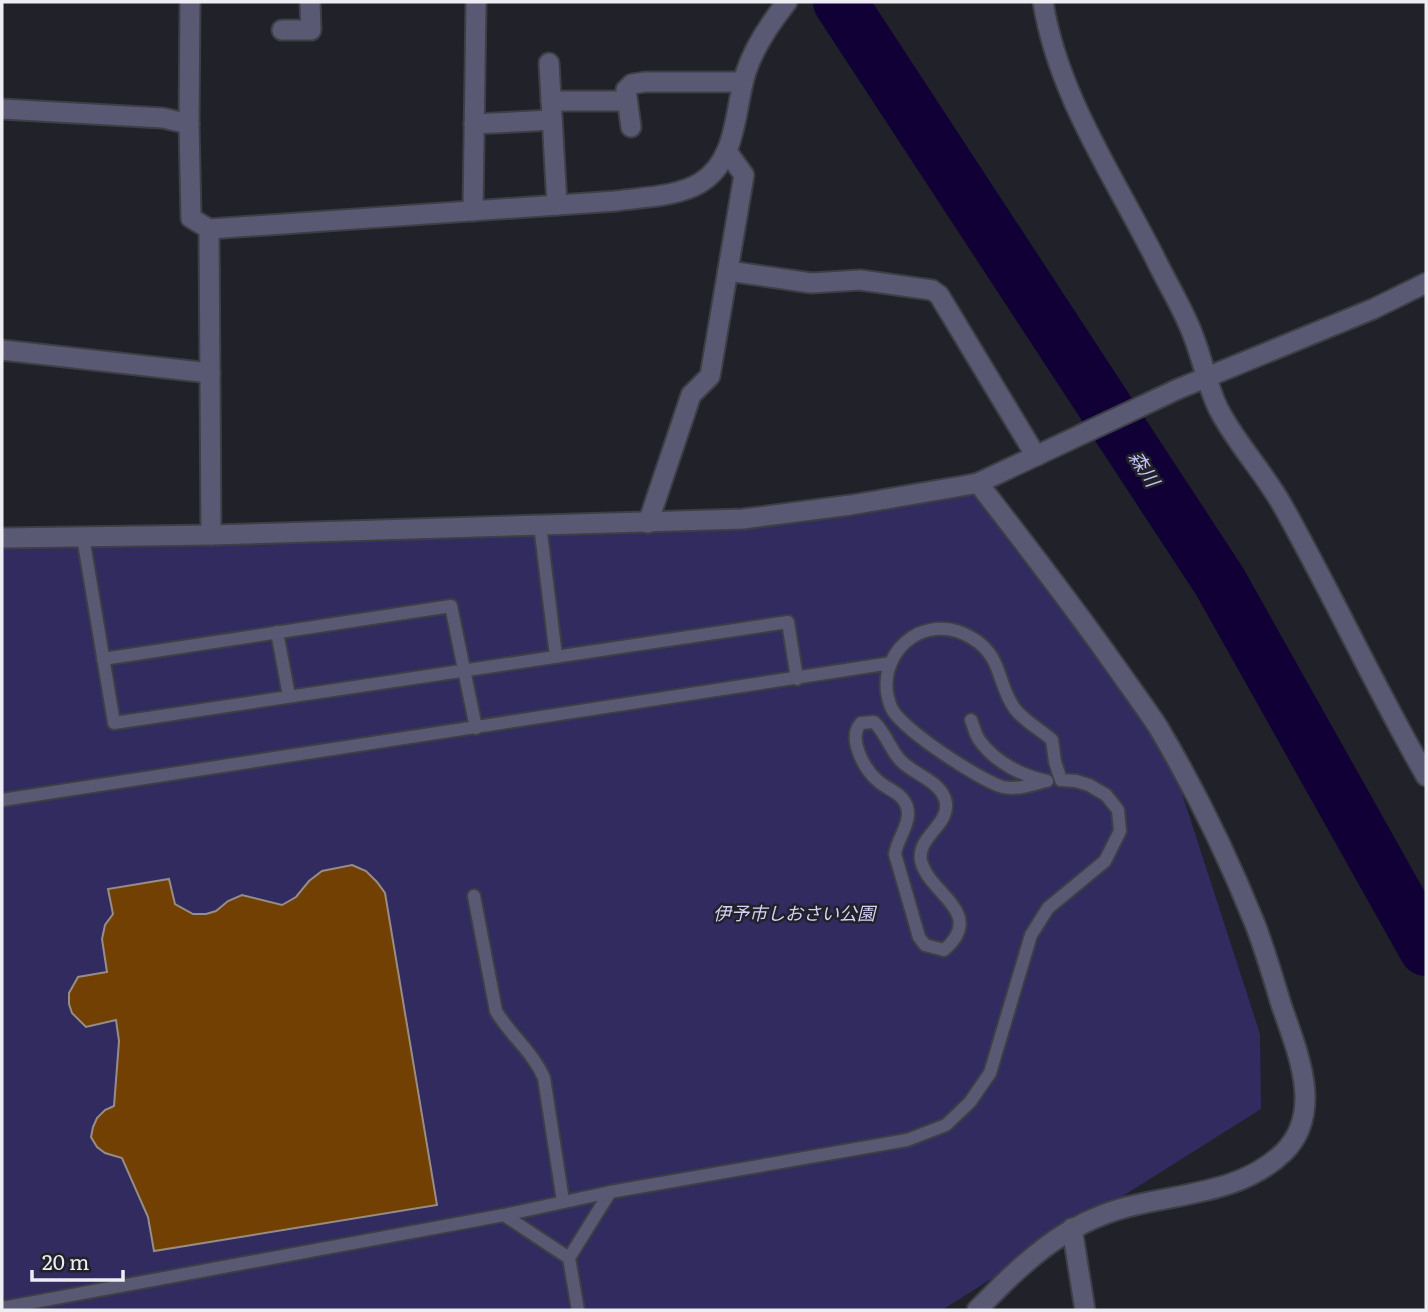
<svg xmlns="http://www.w3.org/2000/svg" width="1428" height="1312" font-family="Literata,'Noto Sans JP',serif">
<style>
.green{fill:#322b5f}
.lines{fill:none;stroke-linecap:round;stroke-linejoin:round}
.river{stroke:#100035;stroke-width:54}
.building{fill:#734004;stroke:#968d86;stroke-width:2}
.service-casing{stroke:#3e3e45;stroke-width:16}
.minor-casing{stroke:#3e3e45;stroke-width:23}
.tertiary-casing{stroke:#3e3e45;stroke-width:23}
.service{stroke:#5a5974;stroke-width:12}
.minor{stroke:#5a5974;stroke-width:19}
.tertiary{stroke:#5a5974;stroke-width:19}
.labels{text-anchor:middle;dominant-baseline:central;stroke-width:5;stroke-linejoin:round;paint-order:stroke}
.park-label{font-size:18px;font-style:italic;fill:#d4d3f7;stroke:#212129}
.water-label{font-size:19px;font-style:italic;fill:#c3c0f7;stroke:#212129}
</style>
<rect width="100%" height="100%" fill="#212129"/>
<path class="green" d="M968 485 1166 744 1260 1034 1261 1109 942 1310H2V549L758 517Z"/>
<g class="lines">
<path class="river" d="M840 2 1220 582 1426 949"/>
</g>
<path class="building" d="M352 865 366 871 377 882 385 893 437 1205 154 1251 148 1217 122 1158 105 1153 97 1147 91 1137 93 1127 97 1118 105 1110 114 1106 119 1041 116 1020 86 1027 72 1013 69 1004V993L78 977 107 972 102 939 105 925 113 914 108 889 169 879 175 904 193 914H206L216 911 228 901 242 895 282 905 296 897 309 881 322 871Z"/>
<g class="lines">
<g class="service-casing">
<g id="service">
<path d="M540 525 556 656"/>
<path d="M83 537 114 723 788 622 797 679"/>
<path d="M277 632 289 696"/>
<path d="M103 659 451 606 476 728"/>
<path d="M971 720C974 727 975 735 980 741 995 762 1022 776 1047 781"/>
<path d="M874 722C886 733 890 750 901 761 915 775 938 780 945 799 953 824 916 836 921 861 929 894 987 913 944 950L925 945 919 937 895 854C897 839 912 822 907 807 903 793 888 790 878 781 864 769 847 738 861 723Z"/>
<path d="M2 800 891 663"/>
<path d="M474 896 496 1011C510 1035 533 1052 544 1078L563 1201"/>
<path d="M504 1215 569 1258"/>
<path d="M2 1308 504 1215 610 1192 907 1140 946 1125 970 1102 990 1073 1031 935 1048 908 1105 861 1120 831 1118 810 1106 795 1089 785 1076 781 1061 780 1055 762 1052 740C1040 729 1025 722 1015 709 997 685 1003 656 972 638 922 608 871 657 891 707 899 728 981 781 1003 787 1017 790 1032 785 1045 781"/>
<path d="M578 1310 569 1258 610 1192"/>
</g>
</g>
<g class="minor-casing">
<g id="minor">
<path d="M190 2 189 124 191 218 209 229 616 201C643 197 676 197 700 183 738 160 734 110 746 72 754 47 771 22 787 2"/>
<path d="M1043 2C1058 96 1115 178 1157 262 1169 287 1185 312 1194 338 1203 361 1207 385 1218 408 1236 444 1266 474 1285 510 1334 598 1376 689 1426 776"/>
<path d="M282 30H311L310 2"/>
<path d="M549 63 557 205"/>
<path d="M551 101H626"/>
<path d="M2 109 163 118 189 124"/>
<path d="M474 124 552 120"/>
<path d="M631 127 626 90 632 84 645 82H743"/>
<path d="M473 211 476 2"/>
<path d="M209 229 211 535"/>
<path d="M728 271 811 283 860 280 932 290 939 295 1036 456"/>
<path d="M2 350 210 373"/>
<path d="M648 523 691 395 710 376 744 175 728 153"/>
<path d="M1072 1228 1085 1310"/>
<path d="M977 1310C1023 1263 1062 1224 1127 1207 1181 1193 1242 1193 1284 1152 1325 1111 1296 1049 1281 1004 1273 977 1265 950 1255 924 1228 857 1195 789 1158 727 1145 707 1130 687 1116 667 1072 604 1025 544 978 483"/>
</g>
</g>
<g class="tertiary-casing">
<path id="tertiary" d="M2 538 211 535 743 519 851 505 968 485 978 483 1178 389 1373 309 1426 283"/>
</g>
<use href="#service" class="service"/>
<use href="#minor" class="minor"/>
<use href="#tertiary" class="tertiary"/>
</g>
<g class="labels">
<g class="park-label">
<text x="794" y="912">伊予市しおさい公園</text>
</g>
<g class="water-label">
<text transform="translate(1145 468) rotate(57)">森川</text>
</g>
</g>
<rect width="1428" height="1312" fill="none" stroke="#ededf3" stroke-width="7"/>
<path d="M32 1270v10h91v-10" fill="none" stroke="#ededf3" stroke-width="3.5"/>
<text x="42" y="1270" font-size="21" fill="#ededf3" stroke="#212129" stroke-width="5" paint-order="stroke">20 m</text>
</svg>
